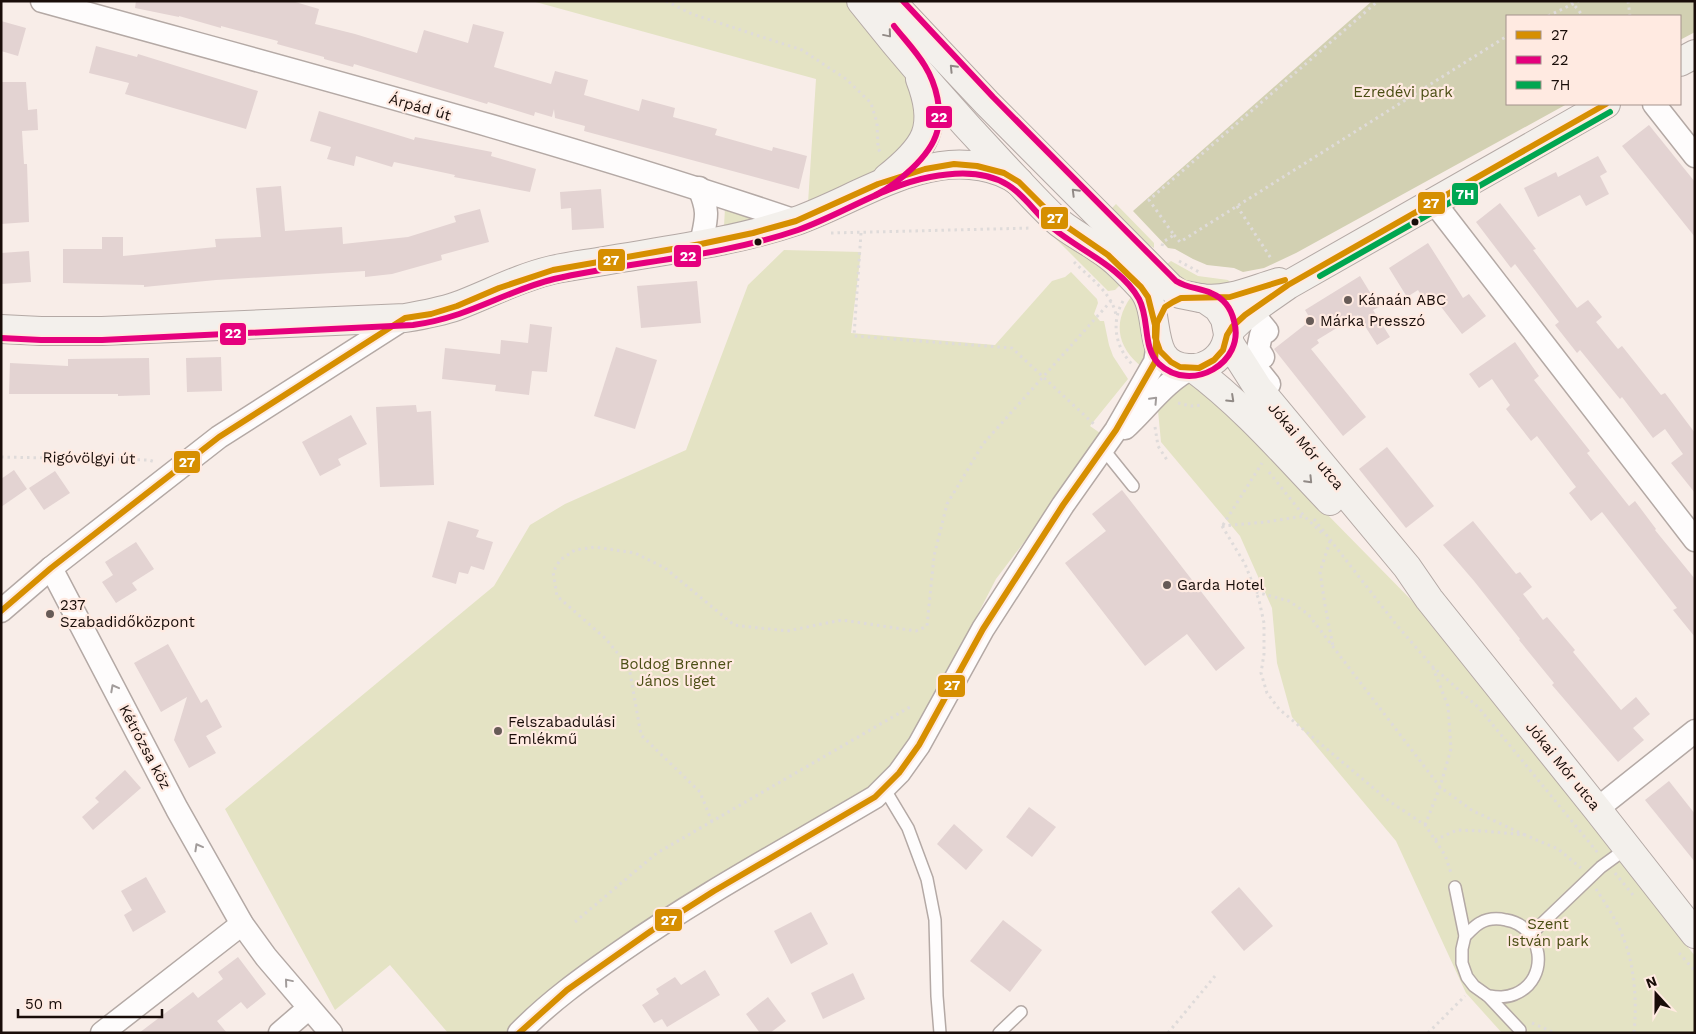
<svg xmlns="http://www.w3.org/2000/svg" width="1696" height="1034" font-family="'Work Sans',sans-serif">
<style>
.green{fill:#e4e3c4}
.forest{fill:#d2d0b2}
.building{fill:#e3d3d2}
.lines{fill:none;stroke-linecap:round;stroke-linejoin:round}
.lane-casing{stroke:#b4a9a5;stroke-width:14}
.street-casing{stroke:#b4a9a5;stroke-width:25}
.secondary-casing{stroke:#b4a9a5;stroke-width:30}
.path{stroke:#dfdbda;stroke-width:3;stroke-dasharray:2.5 4;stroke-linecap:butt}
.lane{stroke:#fefcfc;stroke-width:11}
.street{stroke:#fefcfc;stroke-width:22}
.secondary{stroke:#f3f0ec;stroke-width:28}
.bus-1-casing{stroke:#ffeae1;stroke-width:10}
.bus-2-casing{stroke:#ffeae1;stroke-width:10}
.bus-3-casing{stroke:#ffeae1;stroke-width:10}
.bus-1{stroke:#d68f01;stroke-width:6}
.bus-2{stroke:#e5007d;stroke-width:6}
.bus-3{stroke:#00a651;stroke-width:6}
.oneway{stroke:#918a86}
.oneway2{stroke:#a29c9b}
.bus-dot{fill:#190d09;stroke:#ffeae1;stroke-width:2}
.poi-dot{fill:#675b57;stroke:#ffeae1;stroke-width:2}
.labels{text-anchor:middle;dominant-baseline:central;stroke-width:4.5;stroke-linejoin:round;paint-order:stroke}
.park-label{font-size:15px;fill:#4b4e14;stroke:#ffeae1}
.street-label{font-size:15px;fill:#190d09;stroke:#ffeae1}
.poi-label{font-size:15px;fill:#190d09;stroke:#ffeae1;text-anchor:start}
.line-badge{stroke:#ffeae1;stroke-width:2}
.badge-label{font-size:14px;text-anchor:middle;font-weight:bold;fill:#fff}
</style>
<rect width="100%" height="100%" fill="#f8ede8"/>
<g class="green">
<path d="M532 1H849L906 73 919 131 884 168 808 203 816 79Z"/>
<path d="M1116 204 1154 243V248L1149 245 1132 229 1123 225 1110 210Z"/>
<path d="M725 208 764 217 724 226Z"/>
<path d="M1030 213 1124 281 1115 290 1108 291Z"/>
<path d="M784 250 861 252 851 333 995 345 1052 281 1065 277 1071 272 1097 299 1098 303 1094 314 1100 321H1104L1109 345 1113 356 1128 379 1090 426 1100 433 1114 414 1056 500 996 579 914 738 893 765 859 795 567 982 505 1033H448L390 965 335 1010 225 809 494 586 530 525 565 504 686 450 748 285Z"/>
<path d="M1171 261 1198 276 1228 280 1235 288 1199 289 1162 268Z"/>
<path d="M1135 292 1146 349 1143 368C1115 346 1112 319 1135 292Z"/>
<path d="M1184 377 1211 396 1427 616 1695 956V1033H1502L1466 993 1396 841 1292 717 1277 663 1272 608 1240 536 1161 442 1157 400Z"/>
</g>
<path class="forest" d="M1372 1H1695V32L1680 40V16H1507V104H1567L1296 253 1264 268 1243 272 1234 268 1207 265 1193 259 1175 249 1168 248 1133 211Z"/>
<g class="building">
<path d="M136 1H292L319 9 315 24 355 34 417 53 424 30 468 43 473 24 504 32 494 67 551 84 555 71 588 80 584 95 639 111 642 99 675 108 673 117 717 129 715 135 772 151 773 147 807 156 799 189 584 131 585 126 555 118 554 109 552 117 535 112 534 116 488 102 487 104 354 64 353 67 324 59V57L277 44 278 41 221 26V28L179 16V17L135 8Z"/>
<path d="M1 21 26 28 18 56 1 51Z"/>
<path d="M96 46 137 57 138 54 258 91 246 129 125 94 129 83 89 73Z"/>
<path d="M1 82H26L28 110 37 109 38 130 22 131 24 164H27L29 222 1 224Z"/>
<path d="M319 111 414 140 415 137 492 152 491 156 536 169 530 192 454 177 455 175 394 162 392 167 356 156 354 166 327 159 331 147 310 141Z"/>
<path d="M1649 125 1695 182V237L1622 146Z"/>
<path d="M1598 156 1607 172 1600 176 1609 194 1586 206 1580 195 1538 217 1524 188 1556 172 1558 177Z"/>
<path d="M281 186 285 231 342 227 343 244 408 237 456 222 454 216 480 209 489 242 441 255 442 260 392 274 365 277V271L216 280 144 287V285L63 283V249H102V237H123V256L216 247 215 239 261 237 256 188Z"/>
<path d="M601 189 604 228 572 230 571 208 561 209 560 192Z"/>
<path d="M1500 203 1536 249 1533 250 1577 308 1588 300 1602 317 1596 322 1618 349 1622 346 1661 395 1665 393 1695 433V493L1671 463 1683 454 1665 429 1653 438 1622 397 1620 399 1580 350 1577 353 1555 325 1559 322 1515 264 1511 268 1476 222Z"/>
<path d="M1428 243 1463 298 1469 294 1486 316 1462 334 1432 295 1424 300 1418 290 1407 297 1389 268Z"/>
<path d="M29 251 31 282 1 284V253Z"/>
<path d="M1360 276 1379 307 1373 310 1390 337 1377 345 1358 315 1317 340 1319 343 1311 349 1366 417 1343 436 1274 349 1311 320 1305 310Z"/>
<path d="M697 281 701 323 641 328 637 286Z"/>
<path d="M530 324 552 327 547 372 532 371 529 395 495 391 496 385 442 379 445 348 500 354 501 340 528 343Z"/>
<path d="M1515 342 1539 376 1534 380 1590 451 1587 453 1629 506 1635 501 1656 529 1655 530 1695 579V637L1673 610 1677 608 1602 512 1591 521 1569 493 1576 487 1537 436 1531 441 1506 409 1510 405 1492 379 1479 388 1469 374Z"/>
<path d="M616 347 657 360 635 429 594 416Z"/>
<path d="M221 357 222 391 187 392 186 358Z"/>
<path d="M149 358 150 395 118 396V394H9L10 363 68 366V359Z"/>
<path d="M416 405 417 412 431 411 434 485 380 487 376 407Z"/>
<path d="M351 415 367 444 338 459 341 465 320 476 302 442Z"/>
<path d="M1387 447 1434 506 1406 528 1359 469Z"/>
<path d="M14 470 27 489 1 507V479Z"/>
<path d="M55 471 70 493 44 510 29 488Z"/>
<path d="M1122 490 1245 648 1216 671 1187 634 1145 666 1065 563 1106 531 1092 514Z"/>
<path d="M448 521 479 530 476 537 493 542 484 570 471 566 468 574 459 572 456 584 432 577Z"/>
<path d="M1473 521 1516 574 1520 572 1532 587 1523 594 1543 620 1547 617 1575 650 1573 652 1621 710 1636 697 1650 714 1633 728 1644 740 1618 762 1552 685 1554 683 1519 640 1520 639 1474 581 1443 545Z"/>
<path d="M136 542 154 569 132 583 137 590 116 603 102 582 113 575 105 562Z"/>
<path d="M168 644 201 703 207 699 222 727 206 736 216 753 189 768 174 740 187 697 161 712 134 663Z"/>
<path d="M125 770 141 788 93 830 82 817 99 802 95 798Z"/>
<path d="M1669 781 1695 814V862L1645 800Z"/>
<path d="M1029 807 1056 827 1032 857 1006 837Z"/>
<path d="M954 824 983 850 966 870 937 844Z"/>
<path d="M146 877 166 912 133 932 124 915 132 910 121 891Z"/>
<path d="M1239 887 1273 926 1244 951 1211 912Z"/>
<path d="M811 912 828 944 791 964 774 931Z"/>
<path d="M1003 920 1042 950 1010 992 970 961Z"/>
<path d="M238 957 266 994 247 1009 241 1002 217 1021 227 1033H139L193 992 198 998 223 979 218 972Z"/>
<path d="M705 970 720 995 667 1027 662 1019 654 1023 642 1005 659 994 656 989 675 977 681 985Z"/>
<path d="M853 973 865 999 823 1019 811 993Z"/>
<path d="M768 997 786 1021 770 1033H760L746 1014Z"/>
</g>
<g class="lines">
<g class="lane-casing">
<g id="lane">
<path d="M1104 450 1133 486"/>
<path d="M884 788 908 828 927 879 935 920 937 996 940 1033"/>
<path d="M1455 887 1465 936 1462 949V963L1467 977 1474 986 1488 996 1520 1030"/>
<path d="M1531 934 1601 867 1627 848"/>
<path d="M1465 936C1470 932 1474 926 1480 923 1487 919 1497 918 1506 920 1543 926 1551 979 1515 994 1506 998 1497 997 1488 996"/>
<path d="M999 1033 1021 1012"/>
</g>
</g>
<g class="street-casing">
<g id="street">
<path d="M42 1C294 71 548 137 796 221"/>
<path d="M1654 104 1695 156"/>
<path d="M699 188C710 213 706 219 701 244"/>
<path d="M1433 201 1695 540"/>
<path d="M1258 320 1267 331 1261 335 1258 349 1263 357 1253 364 1269 384"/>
<path d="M1125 428C1145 410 1168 378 1193 368"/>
<path d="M51 568 177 809 242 924 266 957 331 1033"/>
<path d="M1 611 51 568 219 437 405 318"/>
<path d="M1597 809 1695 731"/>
<path d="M102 1033 242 924"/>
<path d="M280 1033 309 1008"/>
<path d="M519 1033C549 1002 584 977 620 952 701 895 789 848 875 797L899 773 919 745 983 629 1063 505 1116 430 1155 362 1157 350 1156 340"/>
</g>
</g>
<g class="secondary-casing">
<g id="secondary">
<path d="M861 1C906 58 953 112 1003 165 1020 183 1037 202 1055 219 1068 231 1085 239 1099 249 1115 259 1128 273 1141 287 1164 312 1143 365 1188 368 1204 370 1219 360 1225 346 1228 338 1228 332 1234 326 1250 310 1270 298 1288 285L1606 104"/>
<path d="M891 1 987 103 1171 288 1180 294 1205 299 1218 308 1225 319 1230 344 1258 388 1407 567 1429 599 1597 809 1695 934"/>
<path d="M1680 62 1695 54"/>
<path d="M887 178C926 147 939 128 920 79"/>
<path d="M1201 298C1228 302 1254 289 1279 282"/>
<path d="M1 329 41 331H102L405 318C423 315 440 312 457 306 489 294 518 278 552 270 569 266 587 264 604 261 668 250 734 242 796 221 844 204 888 174 940 166 966 162 998 166 1019 182"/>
<path d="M1193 368C1244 406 1286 455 1330 501"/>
</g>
</g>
<g class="path">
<path d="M666 1 692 14 802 50 846 79 871 103 877 123 878 148 881 154"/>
<path d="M1571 1 1583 16"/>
<path d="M1628 1 1630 16"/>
<path d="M1548 16 1579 1"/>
<path d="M1237 206 1272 260"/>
<path d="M831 233 1032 228"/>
<path d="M861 233 854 336 1012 348 1096 426"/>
<path d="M1174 235 1180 242 1507 36"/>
<path d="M1162 246 1163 242 1174 235 1149 200 1378 1"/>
<path d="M1179 261 1199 272"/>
<path d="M1074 262C1089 277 1112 293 1116 315"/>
<path d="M1123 301C1111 322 1115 347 1132 364"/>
<path d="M1178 403 1191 406 1202 405"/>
<path d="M1155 427 1158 446 1167 460"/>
<path d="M1 457 149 460 155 462"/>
<path d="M1269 472 1304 516 1322 533"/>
<path d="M1314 519 1395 623 1432 666 1479 708 1598 853"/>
<path d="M1223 525 1262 463"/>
<path d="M1222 526 1245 564 1259 600 1264 623V654L1261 673 1267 693 1279 709 1389 801 1425 825 1445 855 1451 873"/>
<path d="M1222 526 1266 522 1304 516"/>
<path d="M1330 541 1320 572 1325 605 1333 646"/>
<path d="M1256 592 1289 601 1308 614 1440 787 1473 811 1525 835"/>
<path d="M712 822 700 792 641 735 629 667 606 639 557 596 553 572 560 560 575 550 595 547 635 553 665 568 734 625 787 631 842 620 916 631 927 626 934 556 947 504 983 444 1111 301"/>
<path d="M1425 825 1440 787 1451 749 1448 706 1433 668"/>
<path d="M1435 840 1457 830 1484 831 1525 835 1558 849 1581 868"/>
<path d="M1615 873 1633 895"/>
<path d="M1596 889C1606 904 1617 921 1623 937 1635 967 1637 1001 1634 1033"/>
<path d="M575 922 657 853 910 707"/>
<path d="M1679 953 1695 971"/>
<path d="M1532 1023 1555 1033"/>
<path d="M1168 1033 1215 976"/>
<path d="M1428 1033 1465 996"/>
</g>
<use href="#lane" class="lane"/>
<use href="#street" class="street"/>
<use href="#secondary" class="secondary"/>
<g class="bus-1-casing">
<g id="bus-1">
<path d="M1 611 51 568 219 437 405 318 431 314 457 306 499 288 553 270 701 244 753 233 796 221 878 184 925 169 954 164 977 166 1004 173 1019 182 1057 220 1108 255 1141 287 1148 297 1155 325V337L1160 351 1171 362 1180 367 1199 368 1214 360 1223 350 1227 335 1232 327 1245 315 1288 285 1606 104"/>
<path d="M519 1033 567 990 651 931 714 891 875 797 899 773 919 745 983 629 1063 505 1116 430 1155 362 1157 323 1165 307 1173 302 1181 298 1230 297 1285 280"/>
</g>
</g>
<g class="bus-2-casing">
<g id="bus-2">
<path d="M876 195C898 183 930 157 937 132 943 111 936 84 925 66 916 51 904 39 894 26"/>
<path d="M1 338 41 340H102L413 325C429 323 444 319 459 314 491 303 521 287 554 279 635 261 719 257 798 230 843 214 883 186 930 177 955 172 986 171 1008 185 1026 196 1037 216 1054 229 1081 251 1121 267 1139 299 1150 320 1142 347 1159 364 1191 394 1246 363 1234 321 1231 308 1223 298 1211 293 1200 288 1187 288 1176 281L993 97 903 1"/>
</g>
</g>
<g class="bus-3-casing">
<path id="bus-3" d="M1320 276 1610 112"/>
</g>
<use href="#bus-1" class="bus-1"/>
<use href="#bus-2" class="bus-2"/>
<use href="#bus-3" class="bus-3"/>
</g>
<defs><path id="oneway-chevron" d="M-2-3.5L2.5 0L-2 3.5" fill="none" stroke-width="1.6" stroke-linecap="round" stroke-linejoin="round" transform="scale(1.25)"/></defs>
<g class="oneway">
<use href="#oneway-chevron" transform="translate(888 34) rotate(50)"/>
<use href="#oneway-chevron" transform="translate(953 68) rotate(-134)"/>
<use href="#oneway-chevron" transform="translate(1075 192) rotate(-135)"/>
<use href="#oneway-chevron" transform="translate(1231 399) rotate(43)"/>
<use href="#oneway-chevron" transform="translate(1309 480) rotate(46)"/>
</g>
<g class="oneway2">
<use href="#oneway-chevron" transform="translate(1154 400) rotate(-47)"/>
<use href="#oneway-chevron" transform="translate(114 688) rotate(-118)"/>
<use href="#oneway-chevron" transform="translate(198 847) rotate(-119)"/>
<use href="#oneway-chevron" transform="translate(288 982) rotate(-130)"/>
</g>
<g class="bus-dot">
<circle cx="1415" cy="222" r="4.5"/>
<circle cx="758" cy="242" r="4.5"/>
</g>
<g class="poi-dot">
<circle cx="1348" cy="300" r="5"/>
<circle cx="1310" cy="321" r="5"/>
<circle cx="1167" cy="585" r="5"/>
<circle cx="50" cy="614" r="5"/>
<circle cx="498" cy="731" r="5"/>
</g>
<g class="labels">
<g class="park-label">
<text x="1403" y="92">Ezredévi park</text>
<text x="676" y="664">Boldog Brenner<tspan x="676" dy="17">János liget</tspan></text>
<text x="1548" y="924">Szent<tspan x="1548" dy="17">István park</tspan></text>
</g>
<g class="street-label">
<text transform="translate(420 107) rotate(16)">Árpád út</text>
<text transform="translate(1306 446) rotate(50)">Jókai Mór utca</text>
<text transform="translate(89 458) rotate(1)">Rigóvölgyi út</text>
<text transform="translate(145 747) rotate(62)">Kétrózsa köz</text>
<text transform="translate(1563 766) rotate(51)">Jókai Mór utca</text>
</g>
<g class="poi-label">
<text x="1358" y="300">Kánaán ABC</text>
<text x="1320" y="321">Márka Presszó</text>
<text x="1177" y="585">Garda Hotel</text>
<text x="60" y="605">237<tspan x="60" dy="17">Szabadidőközpont</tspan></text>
<text x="508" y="722">Felszabadulási<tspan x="508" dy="17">Emlékmű</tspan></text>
</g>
</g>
<g class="line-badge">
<rect x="925" y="105" width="28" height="24" rx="5" fill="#e5007d"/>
<rect x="1451" y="182" width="28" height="24" rx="5" fill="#00a651"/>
<rect x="1417" y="191" width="29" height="24" rx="5" fill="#d68f01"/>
<rect x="1040" y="206" width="29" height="24" rx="5" fill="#d68f01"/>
<rect x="673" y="244" width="29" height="24" rx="5" fill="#e5007d"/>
<rect x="597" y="248" width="29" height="24" rx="5" fill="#d68f01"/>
<rect x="219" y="322" width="28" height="24" rx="5" fill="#e5007d"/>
<rect x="173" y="450" width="28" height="24" rx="5" fill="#d68f01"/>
<rect x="937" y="674" width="29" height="24" rx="5" fill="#d68f01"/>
<rect x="654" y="908" width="29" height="24" rx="5" fill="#d68f01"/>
</g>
<g class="badge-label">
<text x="939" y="122">22</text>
<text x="1465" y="199">7H</text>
<text x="1431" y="208">27</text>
<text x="1055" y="223">27</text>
<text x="688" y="261">22</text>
<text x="611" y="265">27</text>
<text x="233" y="338">22</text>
<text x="187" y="467">27</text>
<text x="952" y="690">27</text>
<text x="669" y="925">27</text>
</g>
<rect width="1696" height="1034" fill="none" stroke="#190d09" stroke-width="5"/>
<rect x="1506" y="15" width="175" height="90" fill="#ffeae1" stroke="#a3928b"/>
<rect x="1516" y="31" width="25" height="8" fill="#d68f01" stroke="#a3928b"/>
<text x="1551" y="40" font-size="15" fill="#190d09">27</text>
<rect x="1516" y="56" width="25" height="8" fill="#e5007d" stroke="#a3928b"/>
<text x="1551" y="65" font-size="15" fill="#190d09">22</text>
<rect x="1516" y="81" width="25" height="8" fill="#00a651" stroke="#a3928b"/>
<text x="1551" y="90" font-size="15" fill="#190d09">7H</text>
<g transform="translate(1656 994) rotate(339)" stroke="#ffeae1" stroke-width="4" paint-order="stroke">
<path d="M0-4L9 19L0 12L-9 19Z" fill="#190d09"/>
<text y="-8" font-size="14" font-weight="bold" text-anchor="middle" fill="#190d09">N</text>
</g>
<path d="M18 1009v8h144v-8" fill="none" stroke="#190d09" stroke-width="2.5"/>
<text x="25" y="1009" font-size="15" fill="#190d09" stroke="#ffeae1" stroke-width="4" paint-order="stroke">50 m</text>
</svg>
